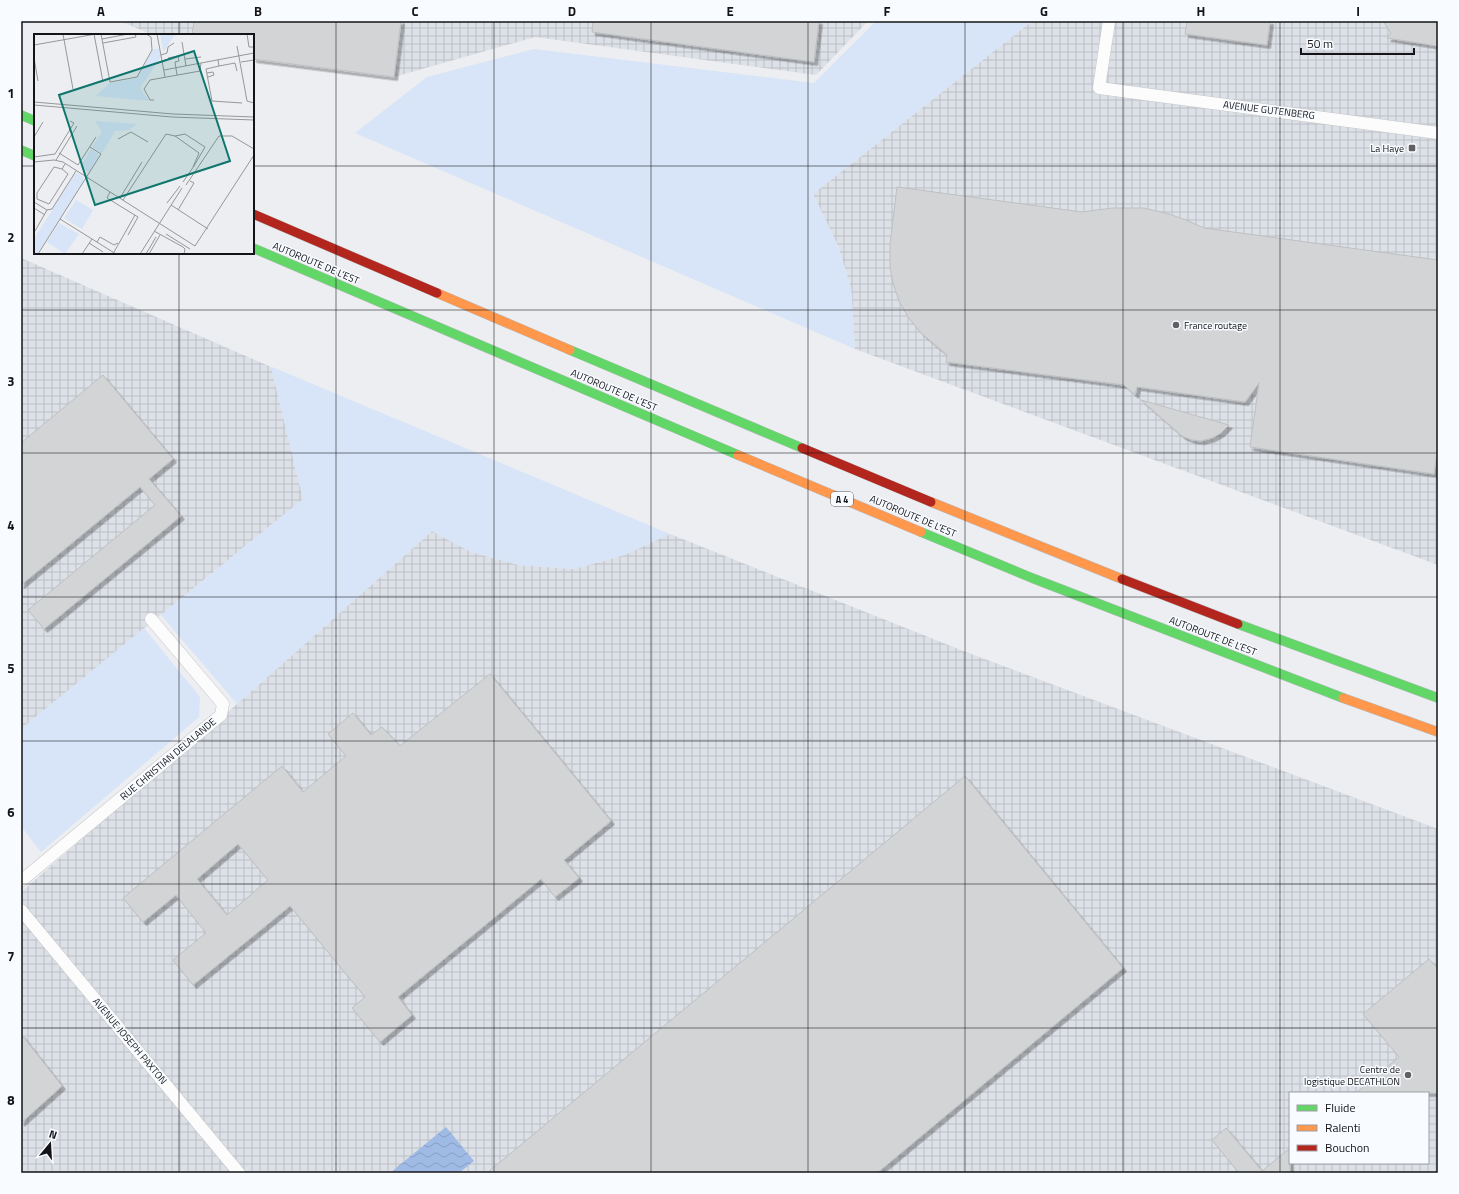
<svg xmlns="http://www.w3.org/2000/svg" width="1459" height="1194" font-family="'Titillium Web',sans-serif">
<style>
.industrial{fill:url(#industrial-grid);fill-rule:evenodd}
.grass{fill:#d8e4f7}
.water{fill:url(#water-waves)}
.building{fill:#d2d4d6;stroke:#bec0c2;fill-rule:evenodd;filter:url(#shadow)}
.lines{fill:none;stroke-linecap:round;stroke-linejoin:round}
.street-casing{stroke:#c6c8c9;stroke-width:13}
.fast-casing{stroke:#b4b9bf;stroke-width:10}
.slow-casing{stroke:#b4b9bf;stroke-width:10}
.jam-casing{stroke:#b4b9bf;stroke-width:10}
.street{stroke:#fcfcfd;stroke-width:12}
.fast{stroke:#63d668;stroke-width:9}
.slow{stroke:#ff974d;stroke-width:9}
.jam{stroke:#b3261e;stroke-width:9}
.grid{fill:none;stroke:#141416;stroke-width:1;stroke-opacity:0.55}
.poi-dot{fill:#606063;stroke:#f8fbff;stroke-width:1.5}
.labels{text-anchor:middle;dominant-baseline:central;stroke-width:3;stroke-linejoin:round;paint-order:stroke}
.shield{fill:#f8fbff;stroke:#58595c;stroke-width:1}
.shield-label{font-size:9px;font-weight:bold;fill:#141416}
.street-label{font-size:10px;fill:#141416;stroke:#f8fbff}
.poi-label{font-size:10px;fill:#141416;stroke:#f8fbff;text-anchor:end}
.inset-road{fill:none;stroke:#969799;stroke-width:1}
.view{fill:#0f766e;fill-opacity:0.15;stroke:#0f766e;stroke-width:2}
.inset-edge{fill:none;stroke:#141416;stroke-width:2}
.neatline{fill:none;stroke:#141416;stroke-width:1.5}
.grid-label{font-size:13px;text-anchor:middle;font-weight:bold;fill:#141416}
</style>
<defs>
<pattern id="industrial-grid" width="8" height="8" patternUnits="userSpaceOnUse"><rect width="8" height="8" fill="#dce0e7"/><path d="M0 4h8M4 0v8" fill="none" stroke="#bcbfc5"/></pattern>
<pattern id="water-waves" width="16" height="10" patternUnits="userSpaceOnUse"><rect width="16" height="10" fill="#9fbae5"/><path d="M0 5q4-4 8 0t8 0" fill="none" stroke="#889fc4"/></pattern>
<filter id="shadow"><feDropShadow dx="3.5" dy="3.5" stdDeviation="0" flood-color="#0004"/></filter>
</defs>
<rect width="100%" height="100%" fill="#eceef1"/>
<g class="industrial">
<path d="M120 21H868L816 75 535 37 394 77 253 59V35H153Z"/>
<path d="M1032 21H1438V565L855 349 851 288 838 246 813 194Z"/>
<path d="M21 258 271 367 303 499 21 729Z"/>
<path d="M432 531 471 552 519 565 574 569 624 555 670 534 966 652 1438 829V1173H21V892L237 704ZM1290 1093H1428V1163H1290Z"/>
</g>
<g class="grass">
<path d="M876 21H1032L813 194 838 247 851 288 855 349 355 133 427 77 534 49 814 83Z"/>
<path d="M271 367H272L670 534 624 555 574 569 519 565 471 552 432 531 237 704 161 615 303 499Z"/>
<path d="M144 628 200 697 199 717 41 852 21 826V729Z"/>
</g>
<path class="water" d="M446 1127 474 1161 459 1173H390Z"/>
<g class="building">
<path d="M194 21H401L394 77 253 59V35H192Z"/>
<path d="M593 21H819L814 62 592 32Z"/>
<path d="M1187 21H1270L1267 45 1185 34Z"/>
<path d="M1383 21H1438V46L1387 38 1391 33Z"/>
<path d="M897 187 1082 212 1112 208H1144L1169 214 1186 220 1204 228 1438 260V445L1434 474 1250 447 1259 383 1245 402 1137 387 1135 395 1124 385 946 362 947 355 921 333 908 317 899 301 893 283 890 267V244Z"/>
<path d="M103 375 173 459 149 479 181 516 44 629 28 610 155 505 140 487 21 585V443Z"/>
<path d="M1141 400 1229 425 1221 433 1212 438 1201 441 1192 440 1182 436Z"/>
<path d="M490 674 611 821 564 860 579 878 555 897 541 879 398 997 412 1015 380 1042 352 1008 365 997 290 906 193 985 173 960 206 933 176 895 143 922 123 898 282 766 303 792 346 756 328 734 353 713 371 735 382 727 400 746ZM238 844 268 880 227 915 197 879Z"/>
<path d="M965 776 1123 968 877 1173H487Z"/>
<path d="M1429 959 1438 969V1093H1356L1399 1057 1363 1014Z"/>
<path d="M21 1034 62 1086 21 1123Z"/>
<path d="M1226 1128 1262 1171 1290 1148V1173H1239L1212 1140Z"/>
</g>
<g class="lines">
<g class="street-casing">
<g id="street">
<path d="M1109 21 1099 88 1438 133"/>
<path d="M21 881 221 715 223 704 151 619"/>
<path d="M21 910 239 1173"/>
</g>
</g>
<g class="fast-casing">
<g id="fast">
<path d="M21 115 35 121"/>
<path d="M21 150 35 156"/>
<path d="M253 248 738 455"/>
<path d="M570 350 802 448"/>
<path d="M921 532 1032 578 1343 698"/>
<path d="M1238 624 1438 698"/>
</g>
</g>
<g class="slow-casing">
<g id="slow">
<path d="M437 293 570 350"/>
<path d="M738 455 921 532"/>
<path d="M931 502 1122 579"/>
<path d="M1343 698 1438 732"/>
</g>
</g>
<g class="jam-casing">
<g id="jam">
<path d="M253 214 437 293"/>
<path d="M802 448 931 502"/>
<path d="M1122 579 1238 624"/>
</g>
</g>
<use href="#street" class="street"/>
<use href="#fast" class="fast"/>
<use href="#slow" class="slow"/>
<use href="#jam" class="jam"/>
</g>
<path class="grid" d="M179 21V35M336 21V1173M494 21V1173M651 21V1173M808 21V1173M965 21V1173M1123 21V1173M1280 21V1173M21 166H35M253 166H1438M179 253V1173M21 310H1438M21 453H1438M21 597H1438M21 741H1438M21 884H1438M21 1028H1438"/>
<g class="poi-dot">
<rect x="1408" y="144" width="8" height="8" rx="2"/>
<circle cx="1176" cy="325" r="4"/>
<circle cx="1408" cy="1075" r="4"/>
</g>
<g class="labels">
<rect class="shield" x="831" y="492" width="22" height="14" rx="3"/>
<g class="shield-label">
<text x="842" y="499">A 4</text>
</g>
<g class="street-label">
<text transform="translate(1269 110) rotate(7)">AVENUE GUTENBERG</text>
<text transform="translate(316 263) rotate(23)">AUTOROUTE DE L’EST</text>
<text transform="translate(614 390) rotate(23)">AUTOROUTE DE L’EST</text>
<text transform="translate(913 516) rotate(23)">AUTOROUTE DE L’EST</text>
<text transform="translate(1213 636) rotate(21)">AUTOROUTE DE L’EST</text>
<text transform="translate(168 759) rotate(-40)">RUE CHRISTIAN DELALANDE</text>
<text transform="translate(130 1041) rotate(50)">AVENUE JOSEPH PAXTON</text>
</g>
<g class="poi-label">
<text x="1404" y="148">La Haye</text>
<text x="1184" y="325" text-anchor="start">France routage</text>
<text x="1400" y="1069">Centre de<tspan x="1400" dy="12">logistique DECATHLON</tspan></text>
</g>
</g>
<g transform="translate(34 34)">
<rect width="220" height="220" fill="#eceef1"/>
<path d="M126 0H141L131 16H129ZM119 15H125L127 23 106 54 115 67 62 62 76 49 103 44ZM61 87 103 90 95 96 81 97 68 119 58 113 68 98ZM57 115 65 121 55 138 46 133ZM44 139 49 143 50 147 3 220H0V205L41 140ZM42 166 59 176 48 195 30 184ZM25 189 45 200 31 220 13 208Z" fill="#d8e4f7"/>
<path class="inset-road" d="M29 0 39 55M60 0 69 48M67 0 76 48 103 43 118 16 117 3 112 0M123 0 131 43M213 0 215 13H220M68 5 94 0M148 8 152 32M69 9 102 3 101 0M0 11 62 0M203 12 213 67 220 69M127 21 133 19 134 13 140 9M0 24 4 47M134 24 144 22 145 27 141 28 143 41M151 25 167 23M184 26 185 32 201 29 203 37M207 28 220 26M185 32 172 35 178 67 208 69M130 36 220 19M173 39 179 38 180 41 174 43M120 66H116L110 55 116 46 166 37 167 29M0 68 139 80 220 83M0 71 138 83 220 86M0 103 9 88M84 105 97 98 114 108M25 119 44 131 62 103M0 123 21 120 40 89 36 87M22 126 43 92M0 128 20 126 29 128 161 212 220 121M28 135 34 140 15 170 3 165V159L20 133 28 135 31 130M149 148 160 132 171 113 151 100 141 102 165 119 159 133M152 151 185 102H198L220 115M76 158 73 164 104 183 94 201M86 164 108 128M89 166 132 100 141 102M0 168 13 176 18 175 42 137M133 169 146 152M137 171 174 195M0 174 11 181M144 176 160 149 156 147M26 185 82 220M1 197 13 176M120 197 149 213 151 215 150 220M132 200 156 215M63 208 66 203 80 211 84 209M55 209 69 218M80 218 101 181M4 220 67 120 56 113M48 220 58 205M106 220 148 154M112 220 122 203M115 220 126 201"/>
<path class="view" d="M160 17 196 127 61 171 25 61Z"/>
<rect width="220" height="220" class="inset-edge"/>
</g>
<rect width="1459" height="1194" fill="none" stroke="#f8fbff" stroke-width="44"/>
<rect x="1289" y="1092" width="140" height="72" fill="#f8fbff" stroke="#9d9fa2"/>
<rect x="1297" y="1105" width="20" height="6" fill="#63d668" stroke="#9d9fa2"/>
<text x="1325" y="1112" font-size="12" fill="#141416">Fluide</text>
<rect x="1297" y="1125" width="20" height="6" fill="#ff974d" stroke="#9d9fa2"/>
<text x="1325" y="1132" font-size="12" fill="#141416">Ralenti</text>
<rect x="1297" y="1145" width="20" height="6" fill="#b3261e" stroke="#9d9fa2"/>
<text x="1325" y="1152" font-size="12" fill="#141416">Bouchon</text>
<g transform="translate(50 1144) rotate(18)" stroke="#f8fbff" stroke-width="3" paint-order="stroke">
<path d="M0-3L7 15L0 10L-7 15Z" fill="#141416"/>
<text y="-6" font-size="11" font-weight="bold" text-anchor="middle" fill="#141416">N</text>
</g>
<path d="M1301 48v6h113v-6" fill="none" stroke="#141416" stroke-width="2"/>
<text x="1307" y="48" font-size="12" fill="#141416" stroke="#f8fbff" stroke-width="3" paint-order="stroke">50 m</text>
<rect x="22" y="22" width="1415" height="1150" class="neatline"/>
<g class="grid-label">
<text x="101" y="16">A</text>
<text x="258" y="16">B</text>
<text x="415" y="16">C</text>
<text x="572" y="16">D</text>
<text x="730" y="16">E</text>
<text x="887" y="16">F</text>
<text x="1044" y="16">G</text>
<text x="1201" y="16">H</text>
<text x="1358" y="16">I</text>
<text x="11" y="98">1</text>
<text x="11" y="242">2</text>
<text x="11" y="386">3</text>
<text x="11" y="530">4</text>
<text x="11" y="673">5</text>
<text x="11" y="817">6</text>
<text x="11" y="961">7</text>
<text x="11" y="1105">8</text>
</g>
</svg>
